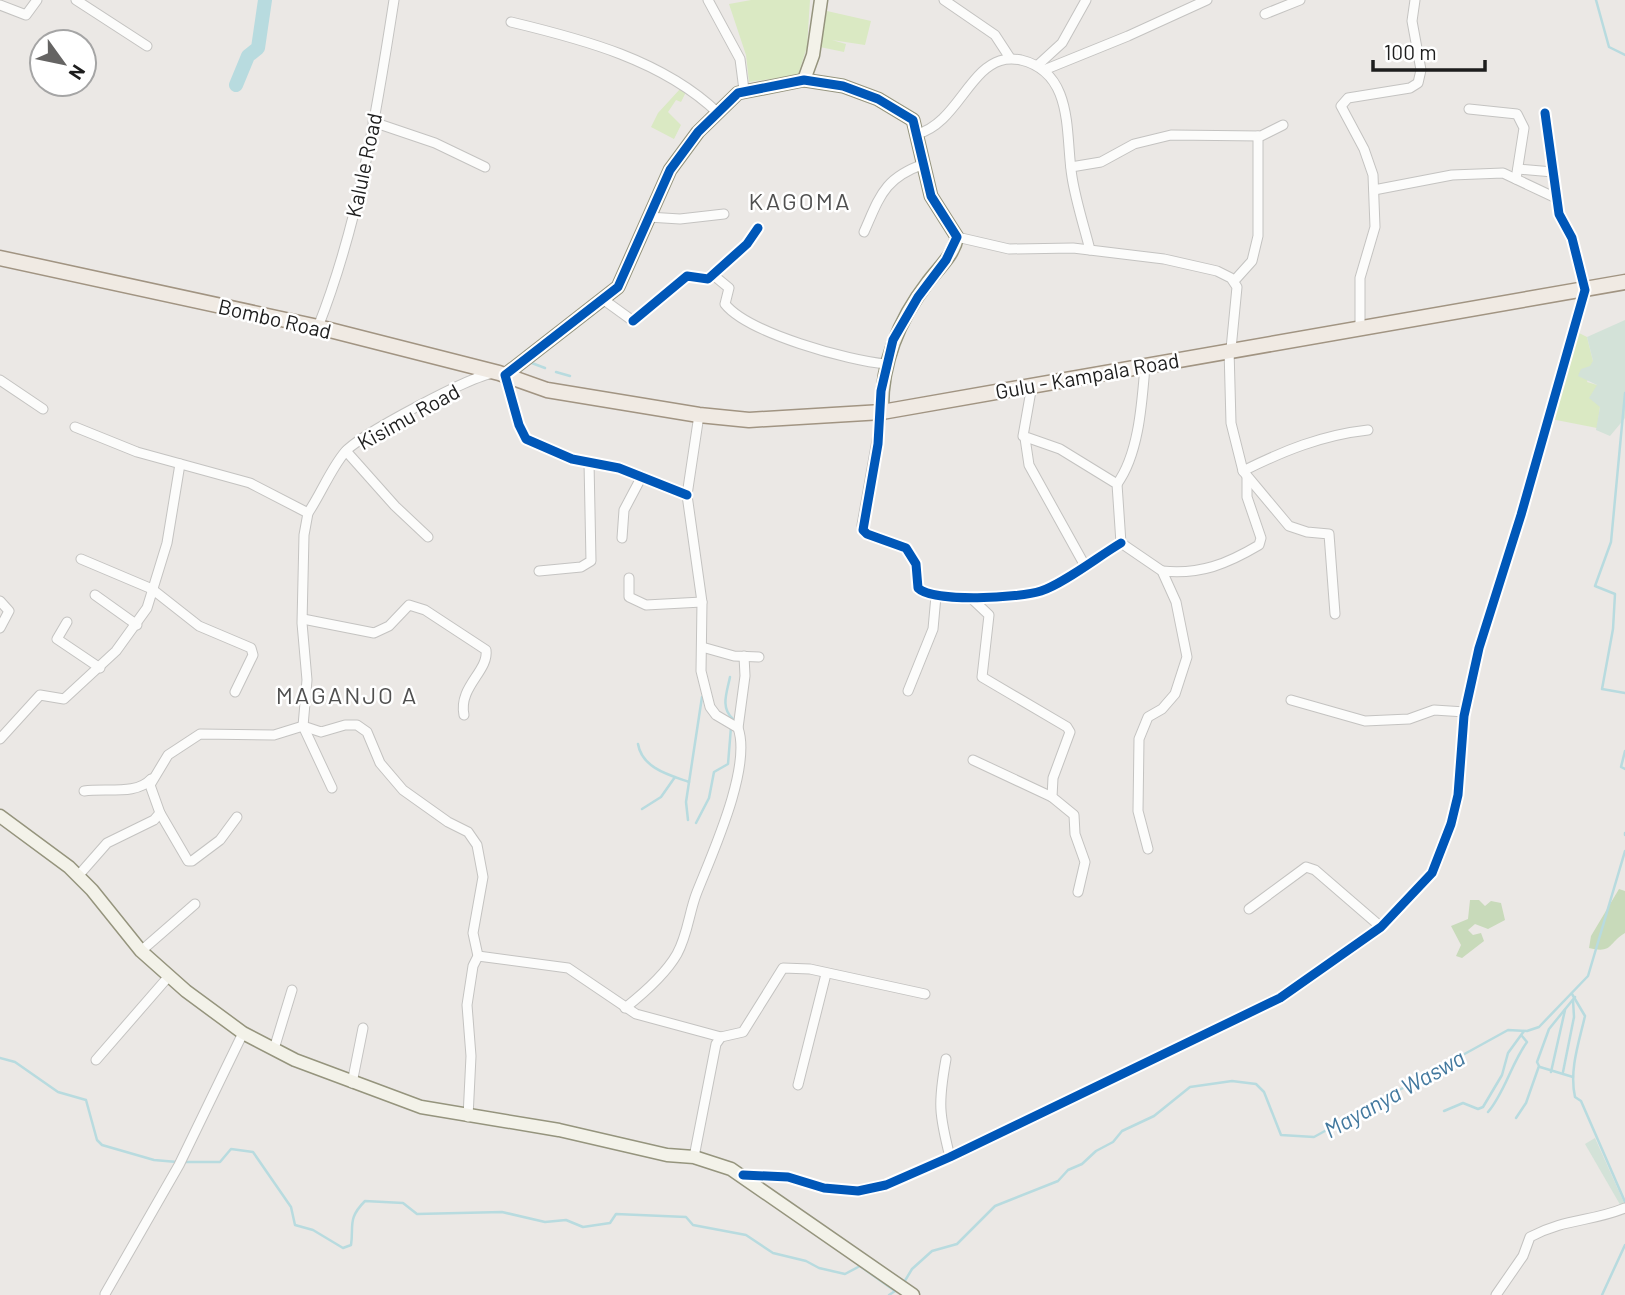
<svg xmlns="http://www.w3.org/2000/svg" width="1625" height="1295" font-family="Barlow,sans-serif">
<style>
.grass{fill:#dae9c3}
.forest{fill:#c8daba}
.wetland{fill:#d3e2d8}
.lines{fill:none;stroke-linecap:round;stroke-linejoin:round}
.stream{stroke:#b8dbdf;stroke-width:2.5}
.river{stroke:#b8dbdf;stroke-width:14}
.street-casing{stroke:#c4c3c1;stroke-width:11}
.secondary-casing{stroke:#95947d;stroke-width:15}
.primary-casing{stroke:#a19482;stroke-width:17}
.street{stroke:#fcfcfb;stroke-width:9}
.secondary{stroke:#f3f2e9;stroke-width:12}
.primary{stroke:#f0eae3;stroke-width:14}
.cycleway-casing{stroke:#fff;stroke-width:13}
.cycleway{stroke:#0057b8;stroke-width:9}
.labels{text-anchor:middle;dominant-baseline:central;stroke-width:5;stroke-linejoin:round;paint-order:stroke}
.street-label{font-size:21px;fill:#1d1d1d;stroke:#fff}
.water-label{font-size:23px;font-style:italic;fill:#42789e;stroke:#fff}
.quarter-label{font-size:24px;letter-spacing:2px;fill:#505050;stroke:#fff}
</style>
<rect width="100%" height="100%" fill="#ebe8e5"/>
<g class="grass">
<path d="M751 0H810L807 47 798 75 749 82 746 55 729 4Z"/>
<path d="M827 11 871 21 865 45 832 40 846 44 844 52 820 47Z"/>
<path d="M681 88 686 92 681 102 676 100 668 112 681 125 674 139 651 127 658 113Z"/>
<path d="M1575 331 1587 337 1593 361 1587 382 1597 385 1600 407 1597 428 1551 419Z"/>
</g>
<g class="forest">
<path d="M1619 889 1625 891V933C1608 943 1613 954 1589 948L1591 936Z"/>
<path d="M1470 900H1479L1485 906 1491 901 1501 903 1505 920 1488 929 1475 924 1468 930 1473 935 1481 933 1484 941 1462 958 1456 956 1461 945 1451 926 1468 919Z"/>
</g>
<g class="wetland">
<path d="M1625 320V418L1610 436 1596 430 1600 407 1589 398 1597 385 1578 376 1581 369 1590 366 1593 361 1587 337Z"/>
<path d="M1595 1138 1625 1205 1622 1208 1585 1144Z"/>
</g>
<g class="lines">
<g class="stream">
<path d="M1596 0 1609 47 1625 55"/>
<path d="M529 362 545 368"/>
<path d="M556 372 570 376"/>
<path d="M1625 393 1611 542 1595 586 1615 594 1613 629 1602 689 1625 693"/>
<path d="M730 677C727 692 720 708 733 719"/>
<path d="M638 744C642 768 669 775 689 782"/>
<path d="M1625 751 1621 767 1625 769"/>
<path d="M642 809 661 797 675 777"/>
<path d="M688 820 686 802 702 697"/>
<path d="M696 823 709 798 714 772 728 764 731 727"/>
<path d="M1625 833V835"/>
<path d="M1572 994 1585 1016C1579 1042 1569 1070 1575 1097L1581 1101 1625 1202"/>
<path d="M0 1058 15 1062 58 1092 86 1100 97 1140 102 1145 154 1160 177 1162"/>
<path d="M1540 1067 1573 1077"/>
<path d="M1551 1072 1565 1010"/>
<path d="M1563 1072 1574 1017 1573 1000"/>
<path d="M1444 1111 1463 1103 1478 1109 1483 1107 1502 1075 1508 1053 1524 1031"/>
<path d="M1488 1112C1505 1092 1511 1064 1527 1042L1522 1036"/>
<path d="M1516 1118 1526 1103 1539 1066 1537 1062 1549 1029 1575 997"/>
<path d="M184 1162H220L231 1149 253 1152 291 1207 295 1225 313 1230 343 1248 351 1245C354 1226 347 1219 365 1201L403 1203 417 1214 502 1212 545 1222 566 1220 583 1227 610 1223 616 1214 686 1217 693 1225 746 1235 773 1253 806 1261 819 1268 845 1274 860 1266 895 1291"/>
<path d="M903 1284 912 1269 932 1251 957 1244 995 1206 1058 1181 1068 1170 1082 1164 1096 1151 1113 1142 1122 1131 1154 1116 1190 1087 1232 1081 1256 1084 1264 1092 1281 1135 1314 1137 1508 1030 1527 1031 1539 1027 1588 976 1625 851"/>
<path d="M889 1295 895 1291"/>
<path d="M1602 1295 1625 1245"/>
</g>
<path class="river" d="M236 85 248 56 258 48 265 0"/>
<g class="street-casing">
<g id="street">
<path d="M76 0 147 46"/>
<path d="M708 0 740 59 744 90"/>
<path d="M944 0 995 35 1010 58"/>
<path d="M0 5 26 15 37 0"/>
<path d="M1265 14 1300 0"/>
<path d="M511 22C582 39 663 60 718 113"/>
<path d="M1038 65 1062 43 1086 0"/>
<path d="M1044 70 1128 36 1207 0"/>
<path d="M1469 109 1517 114 1524 128 1516 179"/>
<path d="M373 122 435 143 485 167"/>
<path d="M917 134C947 126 961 92 982 72 994 61 1005 57 1021 60 1075 73 1065 135 1072 177 1076 202 1084 226 1090 250"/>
<path d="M1071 167 1101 162 1134 144 1171 135 1261 136 1283 125"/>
<path d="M1518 169 1553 172"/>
<path d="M1374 190 1452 175 1503 173 1556 198"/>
<path d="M648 217 680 219 724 214"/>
<path d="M864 232C880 196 884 178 924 164"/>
<path d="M957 237 1009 249 1073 248 1164 259 1217 271 1231 278 1237 287 1231 349"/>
<path d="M712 274 729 288 725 304C748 333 849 361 886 364"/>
<path d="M1234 281 1252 261 1258 236V136"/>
<path d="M604 300 633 321 687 276 708 279 747 244 758 228"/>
<path d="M318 327C359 223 377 110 394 0"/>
<path d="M1360 327V278L1375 227 1373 175 1364 149 1341 106 1348 98 1410 88 1418 83 1421 70 1412 21 1415 0"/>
<path d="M1229 349 1231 423 1243 471 1289 526 1307 532 1329 534 1335 614"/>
<path d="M505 375 519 425 526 439 572 459 619 468 687 495"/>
<path d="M0 380 43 409"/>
<path d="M1032 385 1023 436 1060 449 1117 484 1121 543"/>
<path d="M882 412 862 525 867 534 906 548 916 564 918 588C933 603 1020 598 1041 591 1063 584 1099 556 1121 543"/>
<path d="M75 427 137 452 250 483 308 513 304 535 302 623 307 680 303 726 332 788"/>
<path d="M1025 438 1029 465 1084 564"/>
<path d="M346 451 395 506 428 537"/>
<path d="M1243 471C1283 451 1322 435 1368 430"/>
<path d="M1117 484C1139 454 1142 402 1145 366"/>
<path d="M308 513C321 494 330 470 345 452 359 435 472 375 494 373"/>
<path d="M622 538 624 510 642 476"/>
<path d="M1121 543 1162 571 1176 602 1187 657 1175 694 1162 709 1148 717 1139 739 1138 811 1148 849"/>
<path d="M81 559 152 589 199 626 251 648 253 655 235 692"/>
<path d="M539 571 581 567 591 561 589 462"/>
<path d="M1162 571C1200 575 1227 564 1259 545L1261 538 1247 497V478"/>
<path d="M629 578V597L646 605 702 602"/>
<path d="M95 595 137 625"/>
<path d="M970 597 989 615 982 677 1067 727 1070 732 1053 778 1052 797 1074 815 1075 834 1085 862 1078 892"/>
<path d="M0 601 9 611 0 628"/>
<path d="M303 619 374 633 389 626 409 605 425 610 486 650C489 671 458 687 464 715"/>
<path d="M67 622 57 639 100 668"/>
<path d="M702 647 734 656 759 657"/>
<path d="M908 691 933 629 936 596"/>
<path d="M1291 700 1365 721 1409 719 1434 710 1465 712"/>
<path d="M738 728 745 676 744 656"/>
<path d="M0 739 40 695 64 699 116 651 147 608 167 543 180 464"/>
<path d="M973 760 1052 797"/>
<path d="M84 791C107 788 137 795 151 779"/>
<path d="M160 813 188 861H192L220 840 237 817"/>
<path d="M78 876 107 843 154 820 160 813 150 785 168 755 200 734 274 735 303 726 321 732 345 725H357L367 732 380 763 403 790 448 822 468 832 477 845 483 877 473 933 478 956 473 966 467 1005 471 1056 468 1117"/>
<path d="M1249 909 1306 867 1315 870 1381 927"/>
<path d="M141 951 195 904"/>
<path d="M478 956 568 968 636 1014 721 1037"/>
<path d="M625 1008C644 993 665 975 677 954 688 934 689 912 697 892 712 854 752 767 738 728L716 715 710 707 701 671 702 602 687 495 699 415"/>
<path d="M274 1049 292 990"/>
<path d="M946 1059C938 1103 939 1114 950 1157"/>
<path d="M96 1060 169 976"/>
<path d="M352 1083 363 1028"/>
<path d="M798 1085 826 974"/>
<path d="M694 1157 716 1044 721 1037 743 1032 783 968 810 969 925 994"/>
<path d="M743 1175 788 1177 824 1188 858 1191 886 1185 950 1157 1280 998 1381 927 1432 873 1451 824 1458 795 1464 716 1479 648 1521 515 1585 290 1572 238 1559 214 1545 113"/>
<path d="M105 1294 179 1165 243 1033"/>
<path d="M1496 1295 1523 1256 1530 1237C1566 1218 1591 1222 1625 1208"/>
</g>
</g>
<g class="secondary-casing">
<g id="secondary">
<path d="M804 80 813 55 821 0"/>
<path d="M505 375 618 287 670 170 698 132 738 93 804 80 843 86 878 99 913 120 931 196 957 237C954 255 939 267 928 282 898 321 881 363 882 412"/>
<path d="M0 816 69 867 92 890 141 951 186 991 243 1033 295 1060 421 1107 559 1130 667 1155 694 1157 731 1169 913 1295"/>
</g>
</g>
<g class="primary-casing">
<path id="primary" d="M0 258 318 327 499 373 547 390 699 415 749 420 882 412 1625 282"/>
</g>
<use href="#street" class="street"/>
<use href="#secondary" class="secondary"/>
<use href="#primary" class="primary"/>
<g class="cycleway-casing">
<g id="cycleway">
<path d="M633 321 687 276 708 279 747 244 758 228"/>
<path d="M687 495 619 468 572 459 526 439 519 425 505 375 618 287 670 170 698 132 738 93 804 80 843 86 878 99 913 120 931 196 957 237 946 260 918 297 893 340 881 391 878 444 863 530 867 534 906 548 916 564 918 588C933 603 1020 598 1041 591 1063 584 1099 556 1121 543"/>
<path d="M743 1175 788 1177 824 1188 858 1191 886 1185 950 1157 1280 998 1381 927 1432 873 1451 824 1458 795 1464 716 1479 648 1521 515 1585 290 1572 238 1559 214 1545 113"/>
</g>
</g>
<use href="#cycleway" class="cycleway"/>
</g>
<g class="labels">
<g class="street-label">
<text transform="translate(363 165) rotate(-78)">Kalule Road</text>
<text transform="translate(275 318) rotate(13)">Bombo Road</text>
<text transform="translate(1087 375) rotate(-10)">Gulu - Kampala Road</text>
<text transform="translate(408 416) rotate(-29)">Kisimu Road</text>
</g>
<g class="water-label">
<text transform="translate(1394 1093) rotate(-29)">Mayanya Waswa</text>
</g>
<g class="quarter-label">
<text x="800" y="200">KAGOMA</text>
<text x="347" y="694">MAGANJO A</text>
</g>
</g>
<g transform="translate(63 63) rotate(123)"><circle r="33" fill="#ffffff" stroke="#a5a5a5" stroke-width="2"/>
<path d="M0-5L12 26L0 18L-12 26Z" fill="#656463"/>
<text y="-10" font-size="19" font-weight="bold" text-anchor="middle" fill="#1d1d1d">N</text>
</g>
<path d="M1373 60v10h112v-10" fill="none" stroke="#1d1d1d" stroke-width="3.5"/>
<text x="1384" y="60" font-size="21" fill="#1d1d1d" stroke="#ffffff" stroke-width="5" paint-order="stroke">100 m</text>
</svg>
